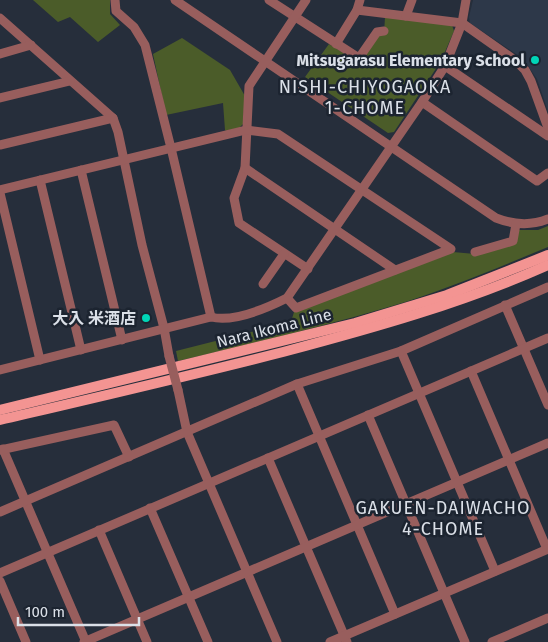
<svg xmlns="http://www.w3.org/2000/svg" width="548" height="642" font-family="'Fira Sans','Noto Sans JP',sans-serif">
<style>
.built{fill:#2d3849}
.green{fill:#4b5c29}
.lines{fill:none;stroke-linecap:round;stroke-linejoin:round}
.minor{stroke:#985e5d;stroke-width:9}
.major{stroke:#f39492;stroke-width:10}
.minor-bridge{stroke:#985e5d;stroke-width:9}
.poi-dot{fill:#00d5b7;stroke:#1c2430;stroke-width:2}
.labels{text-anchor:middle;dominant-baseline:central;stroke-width:5;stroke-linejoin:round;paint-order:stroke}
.poi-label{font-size:16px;font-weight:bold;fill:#dbe0e8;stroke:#1c2430;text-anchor:end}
.street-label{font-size:16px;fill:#dbe0e8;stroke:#1c2430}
.neighbourhood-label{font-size:18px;letter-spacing:1px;fill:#dbe0e8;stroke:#1c2430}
</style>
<rect width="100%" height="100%" fill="#262e3b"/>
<path class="built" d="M473 0H548V111L537 79 528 66 516 54 470 23 469 17Z"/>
<g class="green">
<path d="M33 0H110V14L120 25 98 42 70 17 58 22Z"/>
<path d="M385 17 452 25 454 31 441 61 394 132 388 133 305 77 329 44 360 63 379 34H384Z"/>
<path d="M182 38 230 70 245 96 243 124 239 128 226 131 225 130 223 103 166 115 153 54Z"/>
<path d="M548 226V247C497 268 445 290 392 306 321 327 250 344 178 361L176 351 291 322 294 312 453 252 475 254 516 243 518 230H538Z"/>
</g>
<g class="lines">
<g class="minor">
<path d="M115 0 116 11 134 27 145 45 171 148 211 317"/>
<path d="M175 0 496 218C514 225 531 226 548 219"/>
<path d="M269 0 359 58 377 32 384 31"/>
<path d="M306 0 249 86 245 168 234 198 239 223 308 269"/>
<path d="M357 10 462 23 516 61 525 70 531 81 548 128"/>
<path d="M406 16 412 0"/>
<path d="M0 18 113 118 118 132 142 245 164 328 169 356"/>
<path d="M336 44 357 10 360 0"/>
<path d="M0 54 31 45"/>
<path d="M445 66 548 136"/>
<path d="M0 98 70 81"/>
<path d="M422 102 537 181 548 173"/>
<path d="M0 145 113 118"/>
<path d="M245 168 395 270"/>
<path d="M81 170 122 340"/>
<path d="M40 180 81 350"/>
<path d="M0 190 246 130 278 134 451 249 296 308 287 298"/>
<path d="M0 193 40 360"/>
<path d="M475 252 513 241 516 224"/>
<path d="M263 284 284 254"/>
<path d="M505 305 548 405"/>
<path d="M401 351 495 571"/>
<path d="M0 370 211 317C234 323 267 308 287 298L422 102 445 66 462 23 466 0"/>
<path d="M471 371 547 549"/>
<path d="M297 384 395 614"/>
<path d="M178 390 187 432 277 642"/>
<path d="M368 415 465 642"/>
<path d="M3 449 86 642"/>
<path d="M0 450 114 425 129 457"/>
<path d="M268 458 347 642"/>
<path d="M150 508 208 642"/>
<path d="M0 512 297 384 401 351 548 287"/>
<path d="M99 530 147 642"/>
<path d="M0 573 548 338"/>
<path d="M0 581 26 642"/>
<path d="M84 642 548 443"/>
<path d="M330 642 548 549"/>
<path d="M492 642 548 618"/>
</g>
<g class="major">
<path d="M0 410 355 323 447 295 548 255"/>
<path d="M0 420C94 398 189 376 283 352 373 328 463 303 548 265"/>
</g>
<path class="minor-bridge" d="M169 356 178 390"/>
</g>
<g class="poi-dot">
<circle cx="535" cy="60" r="5"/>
<circle cx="146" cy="318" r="5"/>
</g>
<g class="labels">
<g class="poi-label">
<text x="525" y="60">Mitsugarasu Elementary School</text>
<text x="136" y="318">大入 米酒店</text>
</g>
<g class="street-label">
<text transform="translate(274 328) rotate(-14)">Nara Ikoma Line</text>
</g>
<g class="neighbourhood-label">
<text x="365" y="87">NISHI-CHIYOGAOKA<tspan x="365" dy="21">1-CHOME</tspan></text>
<text x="443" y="508">GAKUEN-DAIWACHO<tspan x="443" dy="21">4-CHOME</tspan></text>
</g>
</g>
<path d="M18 617v8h121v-8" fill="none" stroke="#dbe0e8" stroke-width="2.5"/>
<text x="25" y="617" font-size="15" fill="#dbe0e8" stroke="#1c2430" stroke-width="4" paint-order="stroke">100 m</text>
</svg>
